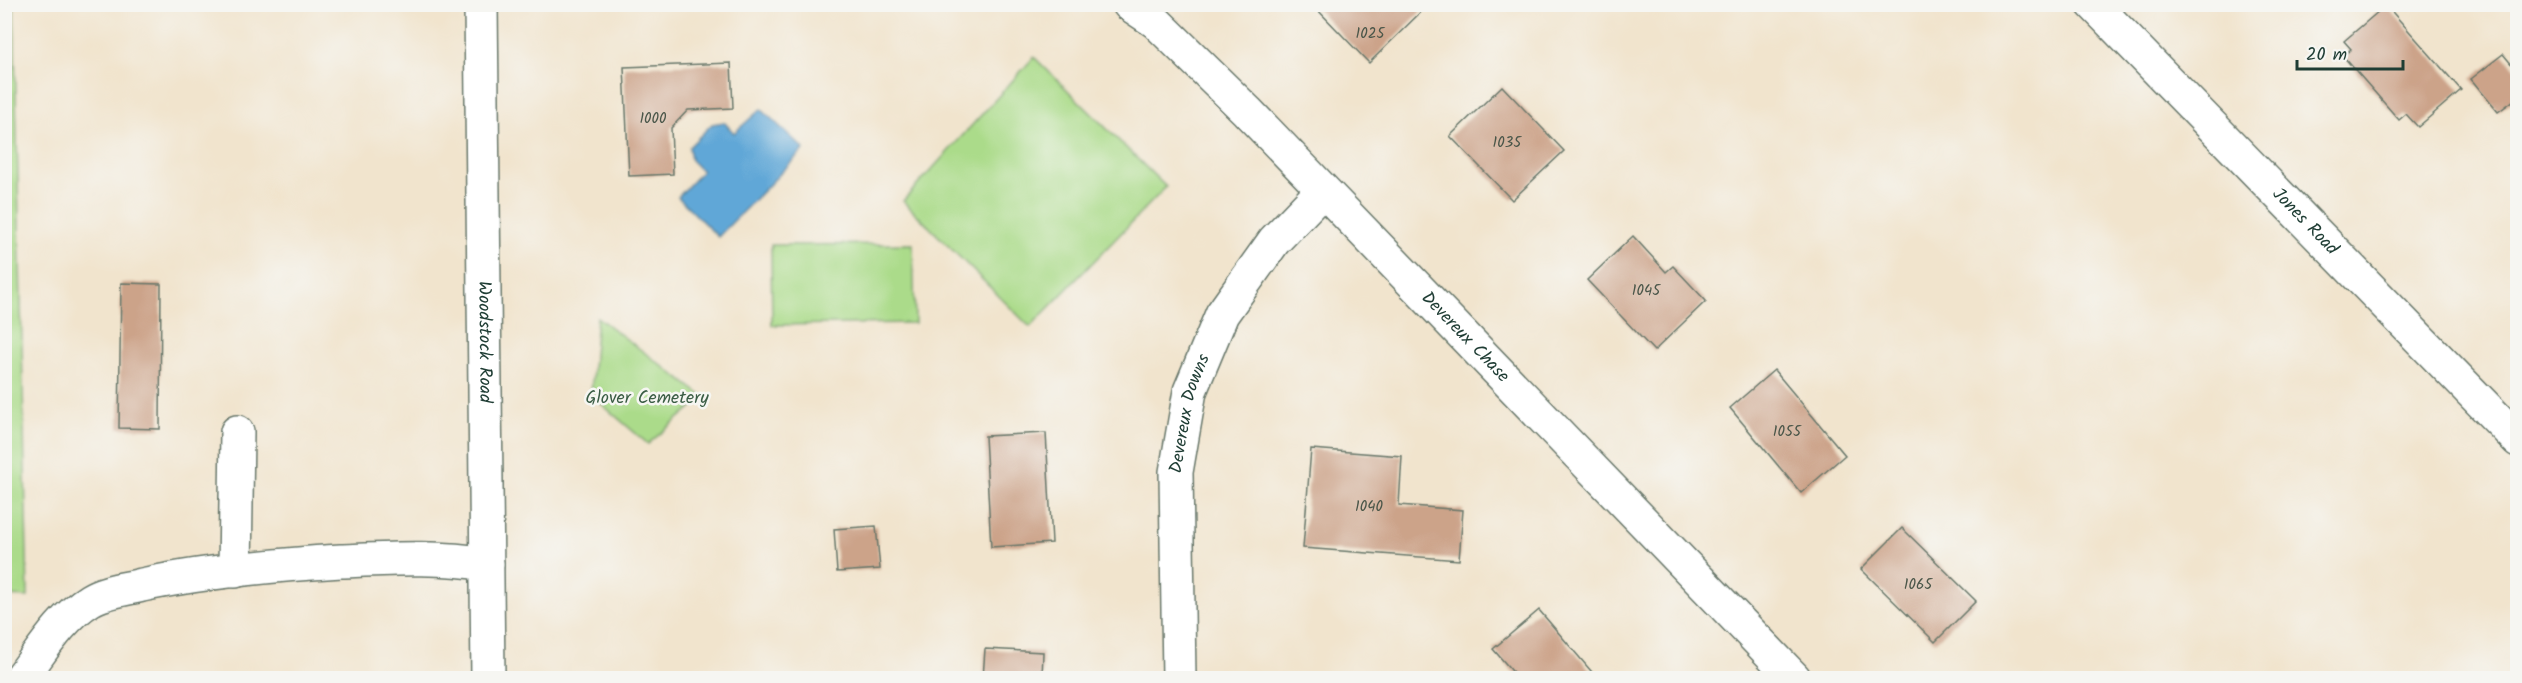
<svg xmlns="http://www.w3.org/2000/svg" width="2522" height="683" font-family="Kalam,sans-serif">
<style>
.green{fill:#abdb8a;stroke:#658c5f;stroke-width:1.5}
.water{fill:#61a7d7;stroke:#407286;stroke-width:1.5}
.building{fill:#cca389}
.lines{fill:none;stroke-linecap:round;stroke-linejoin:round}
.minor-casing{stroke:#68776a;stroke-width:36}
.minor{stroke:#fff;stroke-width:33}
.labels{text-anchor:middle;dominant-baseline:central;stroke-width:5;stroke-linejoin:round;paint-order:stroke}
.number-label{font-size:15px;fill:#4a5649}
.street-label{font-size:18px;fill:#1f3d34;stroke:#f6f6f2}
.park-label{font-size:18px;fill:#3b5d45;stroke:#f6f6f2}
</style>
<rect width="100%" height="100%" fill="#f6f6f2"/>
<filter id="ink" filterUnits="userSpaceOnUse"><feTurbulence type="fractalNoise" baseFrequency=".0167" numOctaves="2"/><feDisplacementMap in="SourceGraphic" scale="12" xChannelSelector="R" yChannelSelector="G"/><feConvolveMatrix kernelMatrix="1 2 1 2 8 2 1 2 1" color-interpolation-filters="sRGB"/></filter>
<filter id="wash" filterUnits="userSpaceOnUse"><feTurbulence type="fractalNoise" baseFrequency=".008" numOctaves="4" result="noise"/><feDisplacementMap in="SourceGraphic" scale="24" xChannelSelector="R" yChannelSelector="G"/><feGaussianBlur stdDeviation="1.35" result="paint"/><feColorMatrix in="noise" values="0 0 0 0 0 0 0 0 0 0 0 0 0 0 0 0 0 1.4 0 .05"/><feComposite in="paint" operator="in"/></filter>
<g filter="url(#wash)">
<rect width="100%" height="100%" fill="#f1e4cd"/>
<g class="green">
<path d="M4 5H14V9L28 597 4 596Z"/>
<path d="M1034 57 1166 187 1030 327 903 201Z"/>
<path d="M913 244 915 323 772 325 771 245Z"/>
<path d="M597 317 704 397 648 444 591 395Z"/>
</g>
<path class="water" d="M761 109 804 149 718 237 678 197 702 171 691 160 689 147 712 124 724 122 734 133Z"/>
<g id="blocks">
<g class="building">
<path d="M1312 4H1429L1369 63Z"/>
<path d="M2386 5 2461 90 2418 127 2406 114 2399 120 2343 56 2351 49 2344 41Z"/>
<path d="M2503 54 2518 72V97L2498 112 2471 79Z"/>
<path d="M731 63 733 108 688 110 671 128 673 174 629 176 624 67Z"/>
<path d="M1502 86 1564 151 1512 200 1450 136Z"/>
<path d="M1633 236 1666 272 1673 266 1706 301 1654 351 1587 280Z"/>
<path d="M121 283 161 284 160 429 119 428Z"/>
<path d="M1774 370 1845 455 1801 493 1730 408Z"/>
<path d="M1046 433 1052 543 991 547 985 436Z"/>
<path d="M1311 449 1402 456 1399 505 1463 510 1459 560 1303 548Z"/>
<path d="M876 526 880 569 837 572 834 529Z"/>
<path d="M1902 528 1976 601 1935 642 1861 569Z"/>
<path d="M1539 610 1597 678H1518L1493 649Z"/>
<path d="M985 649 1043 652 1042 678H983Z"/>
</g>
</g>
</g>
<g filter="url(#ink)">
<use href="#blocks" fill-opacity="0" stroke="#68776a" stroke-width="1.5"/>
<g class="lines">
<g class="minor-casing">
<g id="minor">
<path id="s1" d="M481 4 488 678"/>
<path id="s2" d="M1129 4 1156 22 1247 111 1794 678"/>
<path id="s3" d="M2093 4 2518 440"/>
<path d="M235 571 237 432"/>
<path d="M21 678C41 652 61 618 90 600 104 591 126 589 142 585 207 571 275 565 341 561 391 559 438 556 487 564"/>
<path id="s4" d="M1179 678 1176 472 1190 391 1222 314 1274 241 1322 191"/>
</g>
</g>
<use href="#minor" class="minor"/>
</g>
</g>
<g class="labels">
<g class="number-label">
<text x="1370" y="34">1025</text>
<text x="653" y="119">1000</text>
<text x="1507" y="143">1035</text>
<text x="1646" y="291">1045</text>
<text x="1787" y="432">1055</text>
<text x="1369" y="507">1040</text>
<text x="1918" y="585">1065</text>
</g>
<g class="street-label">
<text stroke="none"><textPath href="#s3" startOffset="304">Jones Road</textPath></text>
<text stroke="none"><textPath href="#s2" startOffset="474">Devereux Chase</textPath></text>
<text stroke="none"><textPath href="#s1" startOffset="338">Woodstock Road</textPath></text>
<text stroke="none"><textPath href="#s4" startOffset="266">Devereux Downs</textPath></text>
</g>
<g class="park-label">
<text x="647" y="398">Glover Cemetery</text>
</g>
</g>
<rect width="2522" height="683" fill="none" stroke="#f6f6f2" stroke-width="24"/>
<path d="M2297 60v9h106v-9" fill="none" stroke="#1f3d34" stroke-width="3"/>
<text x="2306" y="60" font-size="18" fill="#1f3d34" stroke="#f6f6f2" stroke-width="4.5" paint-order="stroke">20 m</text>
</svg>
